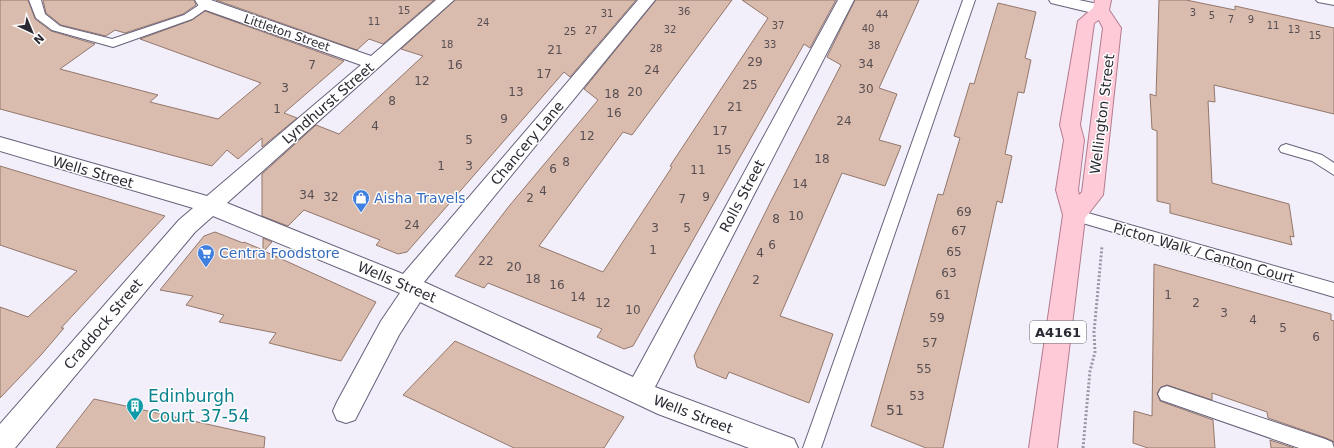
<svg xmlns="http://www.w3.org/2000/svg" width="1334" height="448" font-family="'DejaVu Sans',sans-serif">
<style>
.building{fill:#dabcaf;stroke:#93776b}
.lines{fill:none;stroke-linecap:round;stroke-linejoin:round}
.service-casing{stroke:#67617a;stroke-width:2}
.minor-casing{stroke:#67617a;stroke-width:2}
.primary-casing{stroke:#b47b8d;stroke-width:2}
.path{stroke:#9a97a3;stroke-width:3;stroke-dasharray:2 2;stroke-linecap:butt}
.service{fill:#fff;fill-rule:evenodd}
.minor{fill:#fff;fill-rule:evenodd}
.primary{fill:#fecad8;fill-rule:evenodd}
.labels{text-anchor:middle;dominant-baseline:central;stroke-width:3;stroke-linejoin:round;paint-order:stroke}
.far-number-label{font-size:10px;fill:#574e52}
.far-street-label{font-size:12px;fill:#2b2933;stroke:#fefefe}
.number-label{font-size:12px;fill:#574e52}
.shield{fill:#fefefe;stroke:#6a6970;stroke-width:1}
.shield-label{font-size:13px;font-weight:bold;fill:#2b2933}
.street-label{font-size:14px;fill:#2b2933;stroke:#fefefe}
.shop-label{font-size:14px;fill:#366cbe;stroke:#fefefe;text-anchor:start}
.near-number-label{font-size:14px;fill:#574e52}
.near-culture-label{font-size:17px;fill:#0d838f;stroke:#fefefe;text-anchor:start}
</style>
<rect width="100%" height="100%" fill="#f2effb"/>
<g class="building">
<path d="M0 0H28L35 19 51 31 95 44 60 69 158 95 150 102 218 119 261 83 140 39 192 20 205 11 344 61 284 113 297 118 262 147V138L238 159 227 150 212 166 0 109Z"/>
<path d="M43 0H194L196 5 183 14 125 33 115 30 106 36 61 25 46 13Z"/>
<path d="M216 0H434L383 44 369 39 357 50Z"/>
<path d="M455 0H636L570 77 564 72 407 252 398 254 376 245 380 240 304 210 288 226 262 216V174L316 125 339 134 423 56 401 49Z"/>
<path d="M656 0H732L632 135 623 132 539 246 603 272 672 167 670 166 768 18 742 0H836L810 48 804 44 633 346 624 349 597 337 602 329 488 283 484 288 455 276 510 205 598 100 584 89Z"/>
<path d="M855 0H919L879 88 897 94 879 140 901 146 885 186 842 173 780 316 833 334 809 403 729 372 726 379 697 367 694 356 772 199 841 65 827 57Z"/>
<path d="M1159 0H1186L1235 10V6L1334 28V114L1214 85 1215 102 1208 101 1212 183 1289 204 1294 237 1290 236 1292 245 1170 213V204L1157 201V131L1152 129 1150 94 1156 96Z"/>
<path d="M998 3 1036 12 1025 58 1031 60 1024 93 1018 92 1005 154 1012 156 1002 203 997 201 943 448H926L871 426 938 194 943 195 960 138 954 136 970 83 974 84Z"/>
<path d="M0 166 165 216 61 328H64L41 355 0 398V307L28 317 77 271 0 245Z"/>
<path d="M215 232 243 243 244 242 263 250V238L272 242 264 251 376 302 341 361 269 343 276 333 219 322 224 315 186 305 193 296 160 290 204 236Z"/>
<path d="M1154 264 1331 314V320L1334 321V443L1333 441 1326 438 1268 418 1267 412 1212 393V400L1167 385 1161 387 1157 393 1160 401 1213 420 1215 448H1148L1133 443 1134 411 1152 416Z"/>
<path d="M455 341 624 417 604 448H514L403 395Z"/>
<path d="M94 399 265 437 264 448H56Z"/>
<path d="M1270 440 1294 448H1271Z"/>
</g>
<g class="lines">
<g class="service-casing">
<g id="service">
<path d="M29 0H41L45 14 60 26 112 39 184 15 202 3H210L212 5 192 19 113 47 52 30 36 18Z"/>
<path d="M963 0H975L821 448H803Z"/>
<path d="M1316 0H1334V5L1318 2Z"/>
<path d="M1286 144 1322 155 1334 163V175L1312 161 1281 152 1279 149 1281 146Z"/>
<path d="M1074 209 1334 283V297L1069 219 1067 215 1069 211Z"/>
<path d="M1167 386 1325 439 1332 442 1334 448H1299L1167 402 1161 400 1158 394 1161 388Z"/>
</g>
</g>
<g class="minor-casing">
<g id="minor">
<path d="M195 0H211L371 56 436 0H454L227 203 403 274 638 0H655L424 282 633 377 838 0H854L655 387 794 439 798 448H749L658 414 420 302 399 335 355 420 346 423 337 420 333 411 337 402 381 321 400 293 213 216 195 232 15 448H0V424L179 220 193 208 0 151V137L207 196 361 65 200 8Z"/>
<path d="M1049 0H1079L1107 6 1109 10 1107 14 1101 15 1051 3Z"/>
</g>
</g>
<g class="primary-casing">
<path id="primary" d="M1095 0H1111L1109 10 1121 28 1103 195 1085 218 1057 448H1029L1063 215 1056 190 1064 140 1060 125 1078 21 1093 8ZM1099 20 1103 28 1082 192 1079 195 1078 190 1084 140 1080 125 1094 23Z"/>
</g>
<path class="path" d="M1083 448 1090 371 1095 352 1094 332 1102 246"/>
<use href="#service" class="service"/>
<use href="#minor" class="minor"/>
<use href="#primary" class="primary"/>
</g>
<defs>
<g id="shop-pin" transform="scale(0.9)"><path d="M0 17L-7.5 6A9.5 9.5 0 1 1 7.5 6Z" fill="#3f7fe0" stroke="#fefefe"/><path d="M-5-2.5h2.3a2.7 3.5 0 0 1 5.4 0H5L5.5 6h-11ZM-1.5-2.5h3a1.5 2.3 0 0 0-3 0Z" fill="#fff"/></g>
<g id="supermarket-pin" transform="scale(0.9)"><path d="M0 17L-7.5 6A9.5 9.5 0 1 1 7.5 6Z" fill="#3f7fe0" stroke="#fefefe"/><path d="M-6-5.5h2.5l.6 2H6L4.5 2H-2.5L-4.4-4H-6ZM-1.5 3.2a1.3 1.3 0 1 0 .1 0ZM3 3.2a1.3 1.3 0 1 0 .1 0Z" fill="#fff"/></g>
<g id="building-pin" transform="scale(0.9)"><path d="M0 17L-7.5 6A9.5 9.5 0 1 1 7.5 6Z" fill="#0f9aa8" stroke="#fefefe"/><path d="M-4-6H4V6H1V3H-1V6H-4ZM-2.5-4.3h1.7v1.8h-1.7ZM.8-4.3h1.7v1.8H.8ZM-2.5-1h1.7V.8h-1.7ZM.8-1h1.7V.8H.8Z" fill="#fff"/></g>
</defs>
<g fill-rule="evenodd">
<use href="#shop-pin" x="361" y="198"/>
<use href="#supermarket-pin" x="206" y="253"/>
<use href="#building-pin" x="135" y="406"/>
</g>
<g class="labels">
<g class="far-number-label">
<text x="404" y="10">15</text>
<text x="684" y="11">36</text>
<text x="1193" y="12">3</text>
<text x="607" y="13">31</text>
<text x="882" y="14">44</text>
<text x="1212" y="15">5</text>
<text x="1231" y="19">7</text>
<text x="1251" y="19">9</text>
<text x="374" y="21">11</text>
<text x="483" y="22">24</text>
<text x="778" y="25">37</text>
<text x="1273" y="25">11</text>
<text x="868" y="28">40</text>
<text x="670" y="29">32</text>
<text x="1294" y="29">13</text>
<text x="591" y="30">27</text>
<text x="570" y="31">25</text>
<text x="1315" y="35">15</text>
<text x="447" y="44">18</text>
<text x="770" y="44">33</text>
<text x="874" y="45">38</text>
<text x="656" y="48">28</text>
</g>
<g class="far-street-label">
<text transform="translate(287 33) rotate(19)">Littleton Street</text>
</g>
<g class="number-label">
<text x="555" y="50">21</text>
<text x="755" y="62">29</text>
<text x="866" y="64">34</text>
<text x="312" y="65">7</text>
<text x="455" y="65">16</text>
<text x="652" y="70">24</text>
<text x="544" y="74">17</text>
<text x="422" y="81">12</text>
<text x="750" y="85">25</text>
<text x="285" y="88">3</text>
<text x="866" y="89">30</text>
<text x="516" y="92">13</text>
<text x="635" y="92">20</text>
<text x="612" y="94">18</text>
<text x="392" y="101">8</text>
<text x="735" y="107">21</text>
<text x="277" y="109">1</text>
<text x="614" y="113">16</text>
<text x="504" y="119">9</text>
<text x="844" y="121">24</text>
<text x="375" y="126">4</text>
<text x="720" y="131">17</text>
<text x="587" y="136">12</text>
<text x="469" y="140">5</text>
<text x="724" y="150">15</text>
<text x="822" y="159">18</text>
<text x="566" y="162">8</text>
<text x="441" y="166">1</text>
<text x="469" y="166">3</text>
<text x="553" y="169">6</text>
<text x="698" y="170">11</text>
<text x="800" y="184">14</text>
<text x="543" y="191">4</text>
<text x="307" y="195">34</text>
<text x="331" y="197">32</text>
<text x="706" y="197">9</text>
<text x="530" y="198">2</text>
<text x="682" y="199">7</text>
<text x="964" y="212">69</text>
<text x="796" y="216">10</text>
<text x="776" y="219">8</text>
<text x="412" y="225">24</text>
<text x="655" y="228">3</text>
<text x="687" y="228">5</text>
<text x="959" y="231">67</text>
<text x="772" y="245">6</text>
<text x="653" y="250">1</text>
<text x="954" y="252">65</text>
<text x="760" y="253">4</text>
<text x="486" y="261">22</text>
<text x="514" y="267">20</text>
<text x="949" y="273">63</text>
<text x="533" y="279">18</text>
<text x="756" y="280">2</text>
<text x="557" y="285">16</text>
<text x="943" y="295">61</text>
<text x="1168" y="295">1</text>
<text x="578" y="297">14</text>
<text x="603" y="303">12</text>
<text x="1196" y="303">2</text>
<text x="633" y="310">10</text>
<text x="1224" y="313">3</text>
<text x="937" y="318">59</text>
<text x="1253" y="320">4</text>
<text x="1283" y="328">5</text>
<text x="1316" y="337">6</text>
<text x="930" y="343">57</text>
<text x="924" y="369">55</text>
<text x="917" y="396">53</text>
</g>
<rect class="shield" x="1030" y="321" width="56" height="22" rx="3"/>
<g class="shield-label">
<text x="1058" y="332">A4161</text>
</g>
<g class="street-label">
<text transform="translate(328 103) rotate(-41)">Lyndhurst Street</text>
<text transform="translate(1102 114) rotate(-83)">Wellington Street</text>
<text transform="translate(527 143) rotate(-50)">Chancery Lane</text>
<text transform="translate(93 172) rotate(16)">Wells Street</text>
<text transform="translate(742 196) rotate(-62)">Rolls Street</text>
<text transform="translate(1204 253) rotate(16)">Picton Walk / Canton Court</text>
<text transform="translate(397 282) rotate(23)">Wells Street</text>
<text transform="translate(103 324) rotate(-50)">Craddock Street</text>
<text transform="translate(693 414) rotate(21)">Wells Street</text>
</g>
<g class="shop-label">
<text x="374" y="198">Aisha Travels</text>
<text x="219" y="253">Centra Foodstore</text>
</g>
<g class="near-number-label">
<text x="895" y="410">51</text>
</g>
<g class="near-culture-label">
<text x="148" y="396">Edinburgh<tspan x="148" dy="20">Court 37-54</tspan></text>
</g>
</g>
<g transform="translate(32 32) rotate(136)" stroke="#fefefe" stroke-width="3" paint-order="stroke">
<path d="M0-3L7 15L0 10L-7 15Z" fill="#2b2933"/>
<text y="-6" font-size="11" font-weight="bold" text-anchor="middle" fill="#2b2933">N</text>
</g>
</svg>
